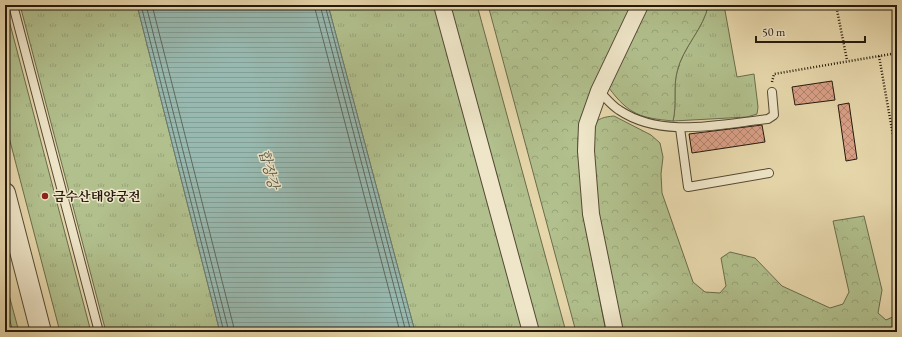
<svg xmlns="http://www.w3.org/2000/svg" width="902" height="337" font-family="'EB Garamond','Noto Serif KR',serif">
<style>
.grass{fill:url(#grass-tufts);stroke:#6a6c4c}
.forest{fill:url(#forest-crowns);stroke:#6a6c4c}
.water{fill:url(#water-rules);stroke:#6a796e}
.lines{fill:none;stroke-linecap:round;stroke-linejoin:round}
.shore{stroke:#5e695e;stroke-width:1}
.building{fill:url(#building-cross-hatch);stroke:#24190c}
.service-casing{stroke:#554934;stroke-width:10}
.minor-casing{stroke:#554934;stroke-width:18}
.tertiary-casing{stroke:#554934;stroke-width:22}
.path{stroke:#24190c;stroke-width:2.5;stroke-dasharray:1 2;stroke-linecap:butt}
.service{stroke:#efe6c9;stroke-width:8}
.minor{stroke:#efe6c9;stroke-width:16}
.tertiary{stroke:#efe6c9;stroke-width:20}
.poi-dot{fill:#8f2418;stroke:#efe6c9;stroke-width:1.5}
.labels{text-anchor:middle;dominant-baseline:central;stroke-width:3;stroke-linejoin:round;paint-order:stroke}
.poi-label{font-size:13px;font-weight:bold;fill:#24190c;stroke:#efe6c9;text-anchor:start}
.water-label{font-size:14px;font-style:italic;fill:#4d5145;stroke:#efe6c9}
</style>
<defs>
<pattern id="grass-tufts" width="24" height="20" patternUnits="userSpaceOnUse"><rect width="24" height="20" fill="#b1c08d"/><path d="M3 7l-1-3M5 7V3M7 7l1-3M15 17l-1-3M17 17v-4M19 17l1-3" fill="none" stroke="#98a478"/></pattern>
<pattern id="forest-crowns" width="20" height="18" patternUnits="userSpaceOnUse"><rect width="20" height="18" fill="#b1c08d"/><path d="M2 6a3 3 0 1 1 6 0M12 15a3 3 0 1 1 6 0" fill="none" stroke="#98a478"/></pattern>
<pattern id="water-rules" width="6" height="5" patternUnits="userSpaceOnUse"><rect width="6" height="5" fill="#98b9b0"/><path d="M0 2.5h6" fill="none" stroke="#839e96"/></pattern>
<pattern id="building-cross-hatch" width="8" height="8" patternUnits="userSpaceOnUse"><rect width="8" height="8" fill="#daa087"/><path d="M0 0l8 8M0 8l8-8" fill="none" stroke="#b1826d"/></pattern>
</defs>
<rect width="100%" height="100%" fill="#e7d8ac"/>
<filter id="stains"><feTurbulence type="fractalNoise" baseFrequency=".005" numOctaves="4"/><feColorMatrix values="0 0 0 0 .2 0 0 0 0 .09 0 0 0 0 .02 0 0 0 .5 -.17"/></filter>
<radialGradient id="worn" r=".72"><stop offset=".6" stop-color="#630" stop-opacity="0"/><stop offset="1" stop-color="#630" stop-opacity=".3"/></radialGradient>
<g class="grass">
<path d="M5 5 91 332H60L5 122Z"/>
<path d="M20 5H137L220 332H106Z"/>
<path d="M328 5H436L526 332H415Z"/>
<path d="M446 5H477L566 332H534Z"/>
<path d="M708 5H724L737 77 754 74 758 107 757 114 747 117 673 121C677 105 673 87 677 72 682 48 705 27 708 5Z"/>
<path d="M5 280 19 332H13L5 302Z"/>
</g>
<g class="forest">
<path d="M488 5H633L581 122 578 138V152L584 217 606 332H576Z"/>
<path d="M646 5H708C705 27 682 48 677 72 673 87 677 105 673 121 641 118 629 115 609 88Z"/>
<path d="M614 116 651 135 660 143 663 157 661 174 662 193 693 282 705 292 720 293 726 286 721 258 730 252 755 258 782 286 830 308 843 304 849 292 833 221 864 216 882 290 878 313 886 320 897 315V332H621L598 214 592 126C598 118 604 117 614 116Z"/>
</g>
<path class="water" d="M137 5H328L415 332H220Z"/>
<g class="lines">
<g class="shore">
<path d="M141 5 224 332"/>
<path d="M146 5 229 332"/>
<path d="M152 5 235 332"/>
<path d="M314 5 400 332"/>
<path d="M320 5 406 332"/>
<path d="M325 5 411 332"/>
</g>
</g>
<g class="building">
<path d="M832 81 835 100 795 105 792 87Z"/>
<path d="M849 103 857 159 846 161 838 105Z"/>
<path d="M762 125 765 142 692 153 689 134Z"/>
</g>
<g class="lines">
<g class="service-casing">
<g id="service">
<path d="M13 5 99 332"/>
<path d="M599 91C605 97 611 105 619 110 662 139 720 124 768 119L774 115 772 92"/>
<path d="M680 128 688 187 769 173"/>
</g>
</g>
<g class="minor-casing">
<g id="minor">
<path d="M442 5 531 332"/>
<path d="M615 332 591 214 586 151 587 125 599 91 640 5"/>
</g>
</g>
<g class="tertiary-casing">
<path id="tertiary" d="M5 193 41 332"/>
</g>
<g class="path">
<path d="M836 5 847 60"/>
<path d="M879 56 897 158"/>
<path d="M772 82 774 74 897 53"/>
</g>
<use href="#service" class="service"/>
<use href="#minor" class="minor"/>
<use href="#tertiary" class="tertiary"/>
</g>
<circle class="poi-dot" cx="45" cy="196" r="4"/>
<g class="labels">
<g class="poi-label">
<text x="53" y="196">금수산태양궁전</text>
</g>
<g class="water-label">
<text transform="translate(269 169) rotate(75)">합장강</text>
</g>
</g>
<rect width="902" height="337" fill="none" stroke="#e7d8ac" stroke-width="20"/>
<rect x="6" y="6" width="890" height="325" fill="none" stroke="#24190c" stroke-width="2"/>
<rect x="10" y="10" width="882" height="317" fill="none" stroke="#24190c"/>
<path d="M756 36v6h109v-6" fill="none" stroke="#24190c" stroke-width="2"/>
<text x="762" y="36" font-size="12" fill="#24190c" stroke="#efe6c9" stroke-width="3" paint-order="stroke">50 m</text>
<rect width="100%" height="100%" filter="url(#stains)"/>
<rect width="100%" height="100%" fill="url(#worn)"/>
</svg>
